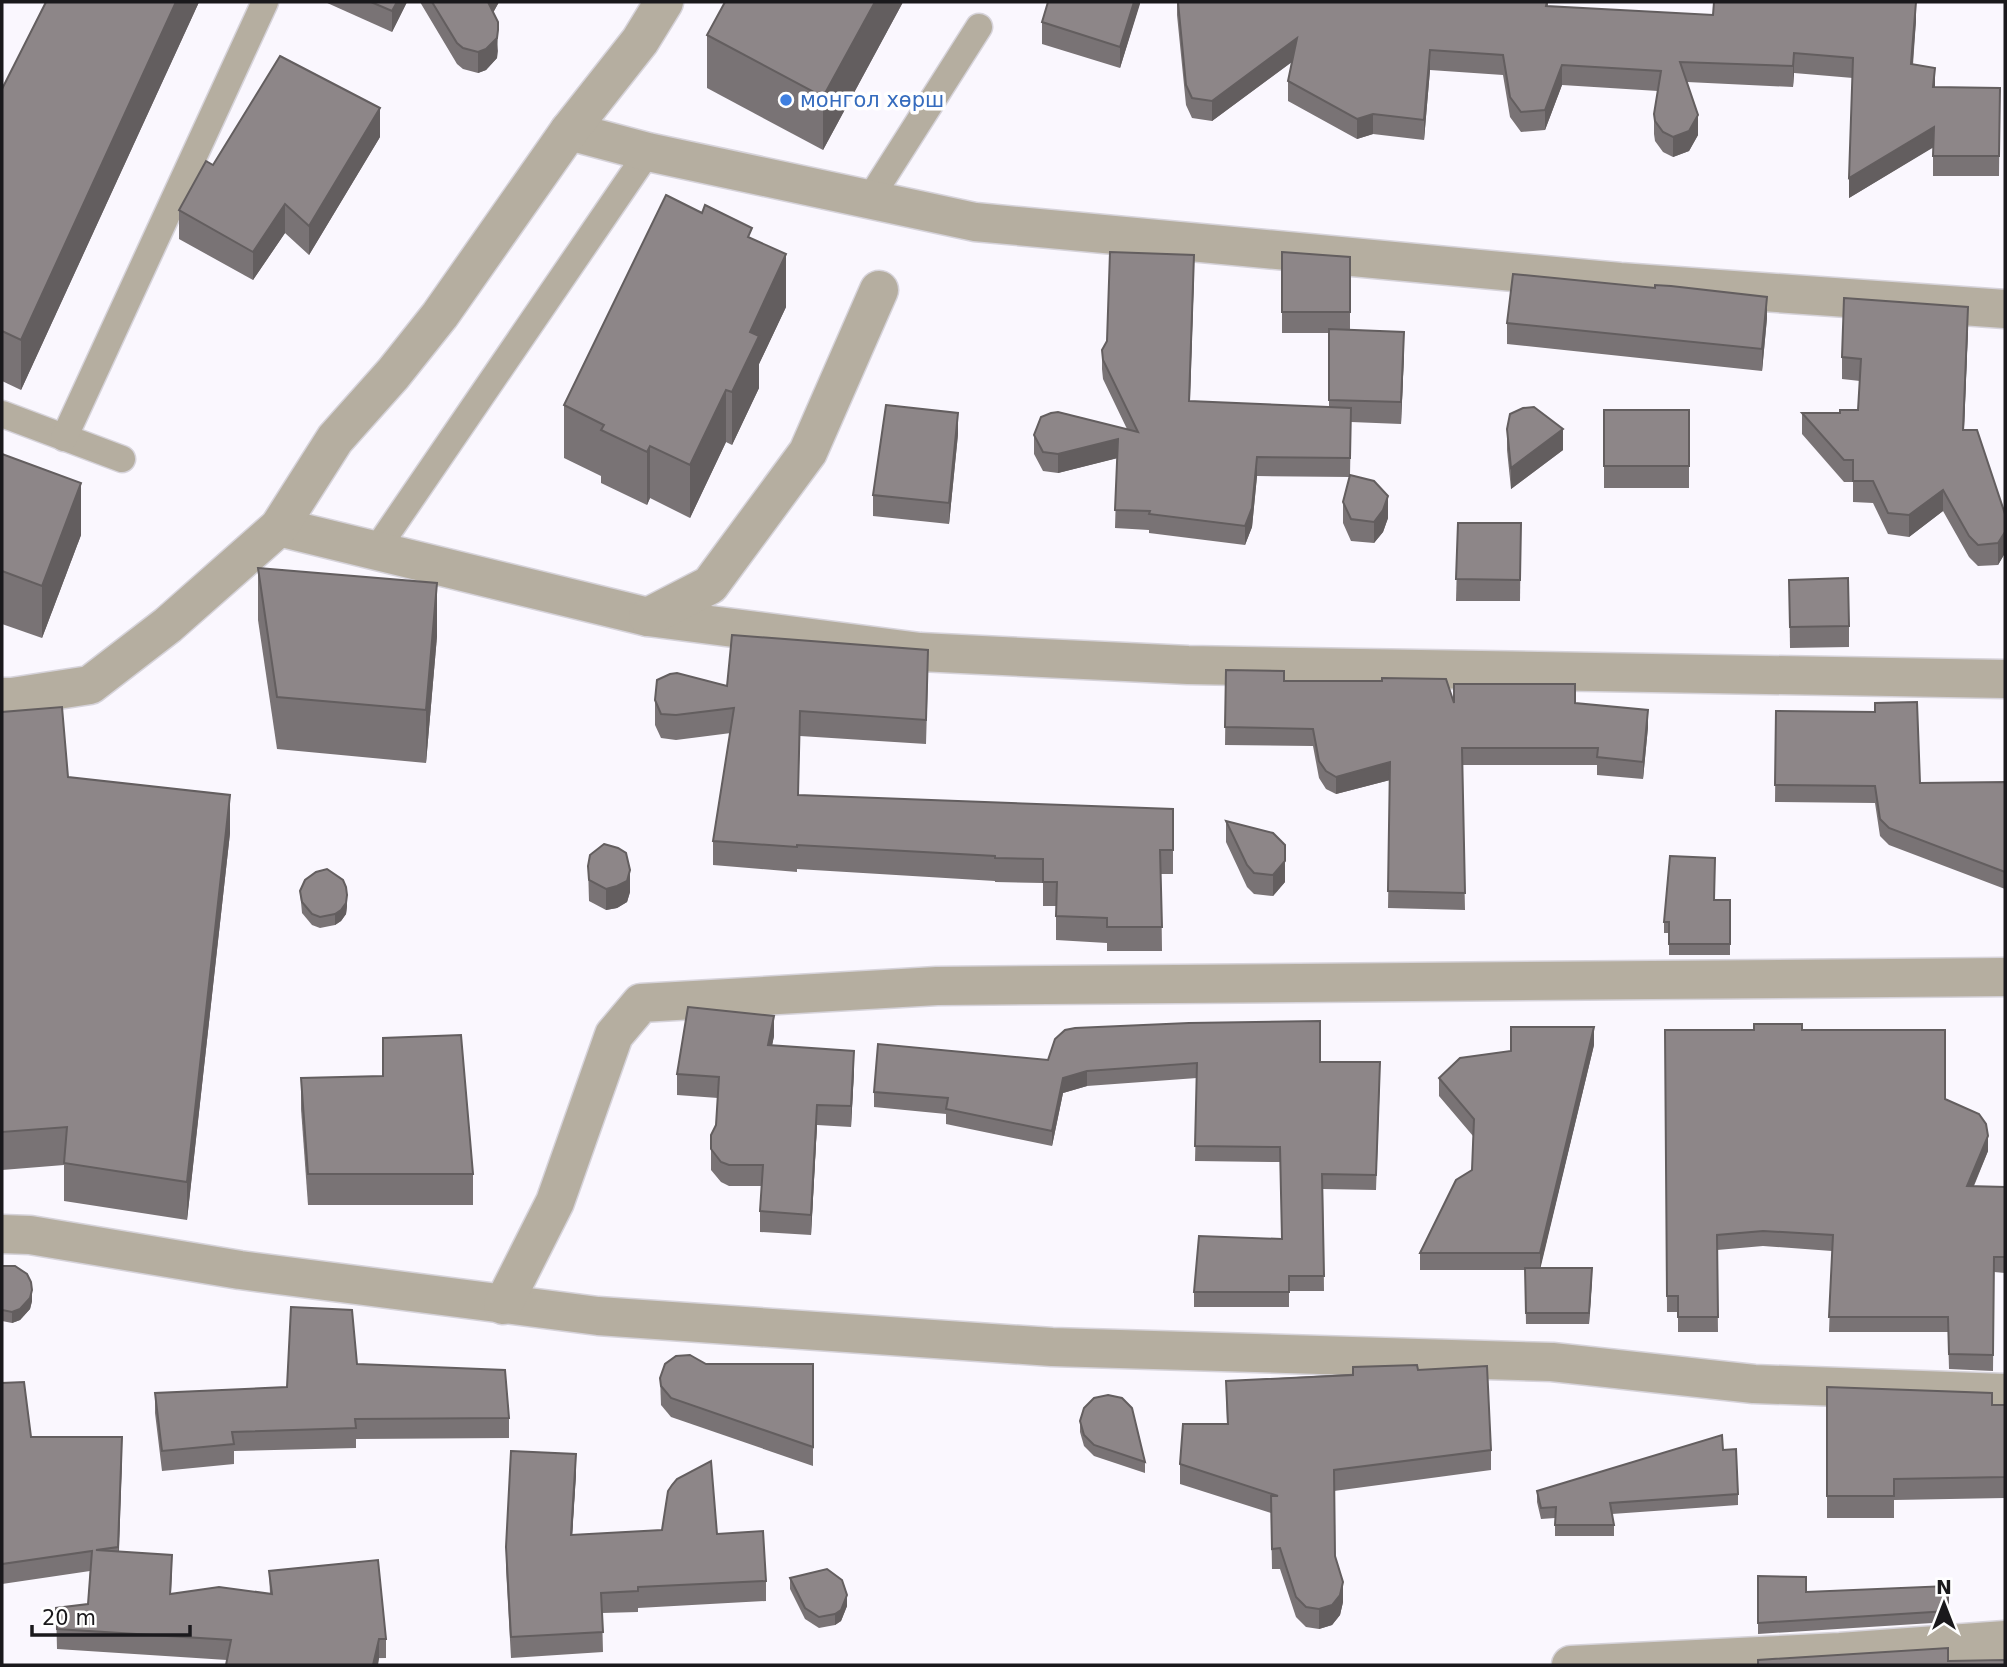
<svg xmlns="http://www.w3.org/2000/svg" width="2007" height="1667" font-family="'DejaVu Sans',sans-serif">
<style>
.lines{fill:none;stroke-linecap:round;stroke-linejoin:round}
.service-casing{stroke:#d6d3da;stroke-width:29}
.minor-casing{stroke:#d6d3da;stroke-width:41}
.service{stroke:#b5aea0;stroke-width:26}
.minor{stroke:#b5aea0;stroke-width:38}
.wall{fill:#797375}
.shaded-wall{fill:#635e5f}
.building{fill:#8d8688;stroke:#635e5f;stroke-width:2}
.shop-dot{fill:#3f7fe0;stroke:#fff;stroke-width:2.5}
.labels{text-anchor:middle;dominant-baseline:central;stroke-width:7;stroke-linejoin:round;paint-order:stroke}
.shop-label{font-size:21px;fill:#366cbe;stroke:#fff;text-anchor:start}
</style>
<rect width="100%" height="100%" fill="#faf7fe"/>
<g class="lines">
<g class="service-casing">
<g id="service">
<path d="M869 200 979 27"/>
<path d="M2 414 122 459"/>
<path d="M64 438 265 2"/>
<path d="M376 550 648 152"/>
</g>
</g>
<g class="minor-casing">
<g id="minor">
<path d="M569 131 648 152 975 222 1620 282 2005 309"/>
<path d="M279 527 648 617 920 652 1188 665 2005 679"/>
<path d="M648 617 710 585 808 452 879 290"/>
<path d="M2 697H12L90 685 168 625 279 527 335 439 393 374 440 315 569 131 640 41 664 2"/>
<path d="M2 1234 30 1235 240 1270 598 1316 1052 1347 1552 1362 1754 1384 2005 1393"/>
<path d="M503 1305 555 1202 614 1035 641 1003 937 986 2005 977"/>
<path d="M1571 1665 1840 1652 2005 1640"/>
</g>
</g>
<use href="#service" class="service"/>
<use href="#minor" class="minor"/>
</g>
<g class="wall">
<path d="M46 2H199L21 390 2 381V89Z"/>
<path d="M325 2H407L392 32Z"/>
<path d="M420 2H499L493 13 498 51 497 58 486 70 478 73 463 69 457 64Z"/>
<path d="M725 2H903L823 150 707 88V35Z"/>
<path d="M1140 2 1120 68 1042 44V22Z"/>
<path d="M1177 2H1548V6L1713 15 1916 20 1913 65 1935 87 2000 88 1999 176H1933V147L1849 198 1853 78 1794 73 1793 87 1687 82 1698 135 1689 151 1673 157 1663 152 1655 141 1654 134V114L1658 91 1562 85 1545 130 1521 132 1510 117 1503 75 1430 70 1424 140 1373 134 1357 139 1288 101V81L1292 62 1212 121 1192 118 1186 105 1177 15Z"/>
<path d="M380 137 309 255 285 233 253 280 179 239V210L213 165Z"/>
<path d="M752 238 786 307 759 364V388L732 445 726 442 690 518 650 498 647 505 601 483V476L564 458V405Z"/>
<path d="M1282 252 1350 257V330L1404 353 1401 424 1351 422 1350 475 1388 518 1383 532 1374 543 1351 541 1343 523V502L1350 477 1257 476 1252 527 1245 545 1149 533V530L1115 528 1117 458 1058 473 1043 471 1034 454V435L1127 429 1103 379 1102 369V350L1194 274 1190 401 1329 407V333H1282Z"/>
<path d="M1767 318 1762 371 1507 344V323Z"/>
<path d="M1968 328 1964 430 2005 514V553L1998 565 1978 566 1969 557 1943 511 1909 537 1888 534 1873 503 1853 502V482H1844L1802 434V413H1840L1858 410 1860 381 1842 379V357Z"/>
<rect x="1604" y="410" width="85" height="78"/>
<path d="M1507 429 1563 450 1511 489 1507 450Z"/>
<path d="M958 434 949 524 873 516V495Z"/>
<path d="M2 454 81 535 42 638 2 624Z"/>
<path d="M1458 523H1521L1520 601H1456Z"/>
<path d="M258 568 437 636 426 763 277 749 258 620Z"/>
<path d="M1789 580 1849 626V647L1790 648Z"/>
<path d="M1226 670 1284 681 1454 703H1575L1648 727 1643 779 1597 775V765H1462L1465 910 1388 908 1390 780 1336 794 1326 789 1319 778 1313 746 1225 745Z"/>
<path d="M928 675 926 744 800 736 798 795 1173 809V874H1161L1162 951H1107V943L1056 940V906H1043V883L995 882V881L797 869V872L713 865V841L731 733 676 740 661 738 655 725V700L727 686Z"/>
<path d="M1776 711 1920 783 2005 782V889L1889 845 1880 836 1875 803 1775 802Z"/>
<path d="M2 712 68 777 230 833 187 1220 64 1201V1165L2 1170Z"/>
<path d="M1226 821 1285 882 1273 896 1254 894 1247 887 1226 842Z"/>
<path d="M588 866 630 892 627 902 617 908 606 910 589 901Z"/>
<path d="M300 891 347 906 346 914 341 921 335 925 320 928 312 925 302 913Z"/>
<path d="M1714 900H1730V955H1669V933H1664V922Z"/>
<path d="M1665 1030H1802L1945 1099 1988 1151 1974 1186 2005 1187V1273L1994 1272 1993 1371 1949 1369 1948 1332H1829L1832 1251 1763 1246 1717 1250 1718 1332H1678V1312H1667Z"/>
<path d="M774 1036 772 1045 854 1071 851 1127 817 1125 811 1235 760 1232V1211L762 1186H729L721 1182 711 1170V1135L716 1125 718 1098 677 1095V1074Z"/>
<path d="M1594 1045 1540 1268 1592 1279 1589 1324H1526L1525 1270H1420V1253L1472 1170 1473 1136 1439 1096V1078Z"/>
<path d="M1048 1060 1320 1062 1380 1078 1376 1190 1323 1189 1324 1291H1289V1307H1194V1292L1282 1239 1280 1162 1195 1161 1197 1078 1087 1086 1063 1093 1052 1146 946 1124V1114L874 1107V1092Z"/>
<path d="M301 1078 473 1174V1205H308L301 1109Z"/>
<path d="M2 1266 32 1301 30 1309 20 1320 12 1323 2 1321Z"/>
<path d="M357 1364 509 1418V1438L356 1439V1448L234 1451V1464L162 1471 155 1413V1393L287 1387Z"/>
<path d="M706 1364H813V1466L671 1417 661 1405 660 1378Z"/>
<path d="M1418 1370 1491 1450V1470L1334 1491 1335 1556 1343 1602 1340 1615 1332 1625 1319 1629 1306 1627 1296 1617 1280 1569H1272L1271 1513 1180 1484V1464L1227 1424 1226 1381Z"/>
<path d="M2 1383 31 1437 122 1457 119 1551 172 1575 171 1593 270 1594 269 1571 386 1639V1658L227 1660 57 1649 56 1608 88 1604 90 1571 2 1584Z"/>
<path d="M1827 1387 1992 1405H2005V1498L1894 1500V1518H1827Z"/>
<path d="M1080 1421 1145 1462V1473L1094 1456 1084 1446 1080 1432Z"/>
<path d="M1723 1450 1738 1494V1505L1612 1514 1614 1525V1536H1555V1518L1541 1519 1537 1502V1491Z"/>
<path d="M576 1474 572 1535 717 1534 766 1581V1601L638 1608V1612L602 1613 603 1652 511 1658 506 1568V1547Z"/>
<path d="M1758 1576 1806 1592 1948 1586V1622L1758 1634Z"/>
<path d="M790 1578 847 1606 841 1621 835 1625 819 1628 805 1619 790 1589Z"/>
</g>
<g class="shaded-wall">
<path d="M176 2H199L21 390V340Z"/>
<path d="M397 2H407L392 32V11Z"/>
<path d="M488 2H499L487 23Z"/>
<path d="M875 2H903L823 150V97Z"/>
<path d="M1134 2H1140V4L1120 68V47Z"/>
<path d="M1916 2V20L1911 84V64Z"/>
<path d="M498 30 497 58 486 70 478 73V52Z"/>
<path d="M1297 38V58L1212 121V101Z"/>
<path d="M1430 50V70L1424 140V120Z"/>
<path d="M1794 53V73L1793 87V66Z"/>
<path d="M1562 65V85L1545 130V110Z"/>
<path d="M1935 68V88L1933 87Z"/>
<path d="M380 108V137L309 255V226Z"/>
<path d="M1373 114V134L1357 139V119Z"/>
<path d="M1698 115V135L1689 151 1673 157V137Z"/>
<path d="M1934 127V147L1849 198V178Z"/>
<path d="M285 204V233L253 280V252Z"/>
<path d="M786 254V307L759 364V388L732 445V392L750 332Z"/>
<path d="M1194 255V274L1189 420V401Z"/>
<path d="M1767 297V318L1762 371V349Z"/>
<path d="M1968 307V328L1963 451V430Z"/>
<path d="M1404 332V353L1401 424V402Z"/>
<path d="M726 390V442L690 518V465Z"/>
<path d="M958 413V434L949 524V503Z"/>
<path d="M1563 429V450L1511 489V468Z"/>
<path d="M1118 439V458L1058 473V454Z"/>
<path d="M650 446V498L647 505V452Z"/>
<path d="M1257 457V476L1252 527 1245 545V526Z"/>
<path d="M81 483V535L42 638V586Z"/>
<path d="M1943 490V511L1909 537V515Z"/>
<path d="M1388 496V518L1383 532 1374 543V522Z"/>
<path d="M2005 532V553L1998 565V543Z"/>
<path d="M437 583V636L426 763V710Z"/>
<path d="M1648 710V727L1643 779V762Z"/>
<path d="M1390 762V780L1336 794V777Z"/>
<path d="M230 795V833L187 1220V1182Z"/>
<path d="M1285 861V882L1273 896V875Z"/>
<path d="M630 870V892L627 902 617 908 606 910V889Z"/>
<path d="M347 895V906L346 914 341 921 335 925V914Z"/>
<path d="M774 1016V1036L768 1066V1045Z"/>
<path d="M1594 1027V1045L1540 1270V1253Z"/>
<path d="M854 1051V1071L851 1127V1106Z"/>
<path d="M1087 1071V1086L1063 1093 1052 1146V1131L1063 1078Z"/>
<path d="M817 1105V1125L811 1235V1215Z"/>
<path d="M1988 1136V1151L1967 1201V1186Z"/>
<path d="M1592 1268V1279L1589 1324V1313Z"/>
<path d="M32 1290V1301L30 1309 20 1320 12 1323V1312Z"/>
<path d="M122 1437V1457L118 1566V1547Z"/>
<path d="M576 1454V1474L571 1555V1535Z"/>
<path d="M1343 1582V1602L1340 1615 1332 1625 1319 1629V1609Z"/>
<path d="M847 1595V1606L841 1621 835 1625V1614Z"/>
<path d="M379 1639V1659L378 1665H373Z"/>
</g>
<g class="building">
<path d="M46 2H176L21 340 2 331V89Z"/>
<path d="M371 2H397L392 11Z"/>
<path d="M432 2H488L498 22V30L497 38 486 49 478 52 463 48 457 43Z"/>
<path d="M725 2H875L823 97 707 35Z"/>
<path d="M1048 2H1134L1120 47 1042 22Z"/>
<path d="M1178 2H1547L1546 6 1713 15 1714 2H1916L1911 64 1935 68 1933 87 2000 88 1999 156H1933L1934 127 1849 178 1853 58 1794 53 1793 66 1680 62 1698 115 1689 131 1673 137 1663 132 1655 121 1654 114 1661 71 1562 65 1545 110 1521 112 1510 97 1503 55 1430 50 1424 120 1373 114 1357 119 1288 81 1297 38 1212 101 1192 98 1186 85Z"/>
<path d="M280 56 380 108 309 226 285 204 253 252 179 210 206 161 213 165Z"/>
<path d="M666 195 702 213 705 205 752 228 748 237 786 254 750 332 759 336 732 392 726 390 690 465 650 446 647 452 601 430 604 425 564 405Z"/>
<path d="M1110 252 1194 255 1189 401 1351 408 1350 458 1257 457 1252 508 1245 526 1149 514 1150 511 1115 510 1118 439 1058 454 1043 452 1034 435 1041 417 1051 413 1058 412 1138 432 1103 360 1102 350 1107 341Z"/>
<path d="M1282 252 1350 257V312H1282Z"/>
<path d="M1513 274 1655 288V285L1671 286 1767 297 1762 349 1507 323Z"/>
<path d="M1844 298 1968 307 1963 430H1977L2005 514V532L1998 543 1978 545 1969 536 1943 490 1909 515 1888 513 1873 481H1853V460H1844L1802 413H1840V410H1858L1861 359 1842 357Z"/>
<path d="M1329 329 1404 332 1401 402 1329 400Z"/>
<path d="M886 405 958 413 949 503 873 495Z"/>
<path d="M1534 407 1563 429 1511 468 1507 429 1510 414 1523 408Z"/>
<rect x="1604" y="410" width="85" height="56"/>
<path d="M2 454 81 483 42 586 2 571Z"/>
<path d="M1350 475 1374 481 1388 496 1383 510 1374 522 1351 519 1343 502Z"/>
<path d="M1458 523H1521L1520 580 1456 579Z"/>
<path d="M258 568 437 583 426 710 277 697Z"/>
<path d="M1848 578 1849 626 1790 627 1789 580Z"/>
<path d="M732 635 928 650 926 720 800 711 798 795 1173 809V850H1160L1162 927H1107V918L1056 916 1057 882H1043V859L995 858V856L797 845V847L713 841 734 708 676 715 661 714 655 700 657 680 670 674 677 673 727 686Z"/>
<path d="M1226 670 1284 671V681H1382V678L1446 679 1454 703V684H1575V703L1648 710 1643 762 1597 757 1598 748H1462L1465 893 1388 891 1390 762 1336 777 1326 771 1319 761 1313 729 1225 727Z"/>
<path d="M1917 702 1920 783 2005 782V872L1889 828 1880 819 1875 786 1775 785 1776 711 1875 712V703Z"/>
<path d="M62 707 68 777 230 795 187 1182 64 1163 67 1127 2 1132V712Z"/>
<path d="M1226 821 1273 833 1285 845V861L1273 875 1254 873 1247 865Z"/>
<path d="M604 844 618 848 626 853 630 870 627 881 617 886 606 889 589 880 588 866 590 855Z"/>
<path d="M1670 856 1715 858 1714 900H1730V944H1669V922H1664Z"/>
<path d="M327 869 343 880 346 887 347 895 346 903 341 910 335 914 320 917 312 914 302 902 300 891 305 880 316 872Z"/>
<path d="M688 1007 774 1016 768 1045 854 1051 851 1106 817 1105 811 1215 760 1211 763 1165H729L721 1162 711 1149V1135L716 1125 719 1077 677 1074Z"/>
<path d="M1320 1021V1062H1380L1376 1175 1322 1174 1324 1276H1289V1292H1194L1199 1236 1282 1239 1280 1147 1195 1146 1197 1063 1087 1071 1063 1078 1052 1131 946 1109 948 1098 874 1092 878 1044 1048 1060 1055 1039 1065 1030 1075 1028 1189 1023Z"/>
<path d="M1754 1024H1802V1030H1945V1099L1979 1114 1986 1124 1988 1136 1967 1186 2005 1187V1257H1994L1993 1355 1949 1354 1948 1317H1829L1833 1235 1763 1231 1717 1235 1718 1317H1678V1296H1667L1665 1030H1754Z"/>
<path d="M1511 1027H1594L1540 1253H1420L1456 1180 1472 1170 1474 1119 1439 1078 1460 1058 1511 1051Z"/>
<path d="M461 1035 473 1174H308L301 1078 383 1076V1038Z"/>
<path d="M2 1266H15L27 1274 31 1282 32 1290 30 1298 20 1309 12 1312 2 1310Z"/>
<path d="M1525 1268H1592L1589 1313H1526Z"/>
<path d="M291 1307 352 1310 357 1364 505 1370 509 1418 355 1419 356 1428 232 1432 234 1444 162 1451 155 1393 287 1387Z"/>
<path d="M690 1355 706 1364H813V1447L671 1398 661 1386 660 1378 665 1364 676 1356Z"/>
<path d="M1417 1365 1418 1370 1487 1366 1491 1450 1334 1470 1335 1556 1343 1582 1340 1595 1332 1605 1319 1609 1306 1607 1296 1597 1280 1548 1272 1549 1271 1496H1278L1180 1464 1183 1424H1228L1226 1381 1353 1375V1367Z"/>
<path d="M24 1382 31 1437H122L118 1547 96 1550 172 1555 170 1594 219 1587 272 1594 269 1571 378 1560 386 1639H379L373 1665H226L231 1640 57 1629 56 1608 88 1604 92 1551 2 1564V1383Z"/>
<path d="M1827 1387 1992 1393V1405H2005V1477L1894 1479V1496H1827Z"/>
<path d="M1108 1395 1122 1398 1132 1408 1145 1462 1094 1445 1084 1435 1080 1421 1084 1408 1094 1398Z"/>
<path d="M1722 1435 1723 1450 1736 1449 1738 1494 1610 1503 1614 1525H1555L1556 1507 1541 1508 1537 1491Z"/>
<path d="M511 1451 576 1454 571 1535 662 1530 668 1491 672 1485 677 1479 711 1461 717 1534 763 1531 766 1581 638 1587V1591L601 1593 603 1632 511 1637 506 1547Z"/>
<path d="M827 1569 842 1580 847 1595 841 1610 835 1614 819 1617 805 1608 790 1578Z"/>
<path d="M1758 1576 1806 1577V1592L1948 1586V1611L1758 1623Z"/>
<path d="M1948 1648V1661L2005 1660V1665H1758V1660Z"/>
</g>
<circle class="shop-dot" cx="786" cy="100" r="7"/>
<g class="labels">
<g class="shop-label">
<text x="800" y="100">монгол хөрш</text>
</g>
</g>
<rect width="2007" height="1667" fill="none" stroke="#1a191c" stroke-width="7"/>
<g transform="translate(1944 1604)" stroke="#ffffff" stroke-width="5" paint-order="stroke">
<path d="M0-5L12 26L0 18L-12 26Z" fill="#1a191c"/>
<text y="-10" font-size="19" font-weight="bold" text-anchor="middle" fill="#1a191c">N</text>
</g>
<path d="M32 1625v10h158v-10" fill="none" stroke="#1a191c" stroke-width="3.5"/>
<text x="42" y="1625" font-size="21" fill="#1a191c" stroke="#ffffff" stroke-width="5" paint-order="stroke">20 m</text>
</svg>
